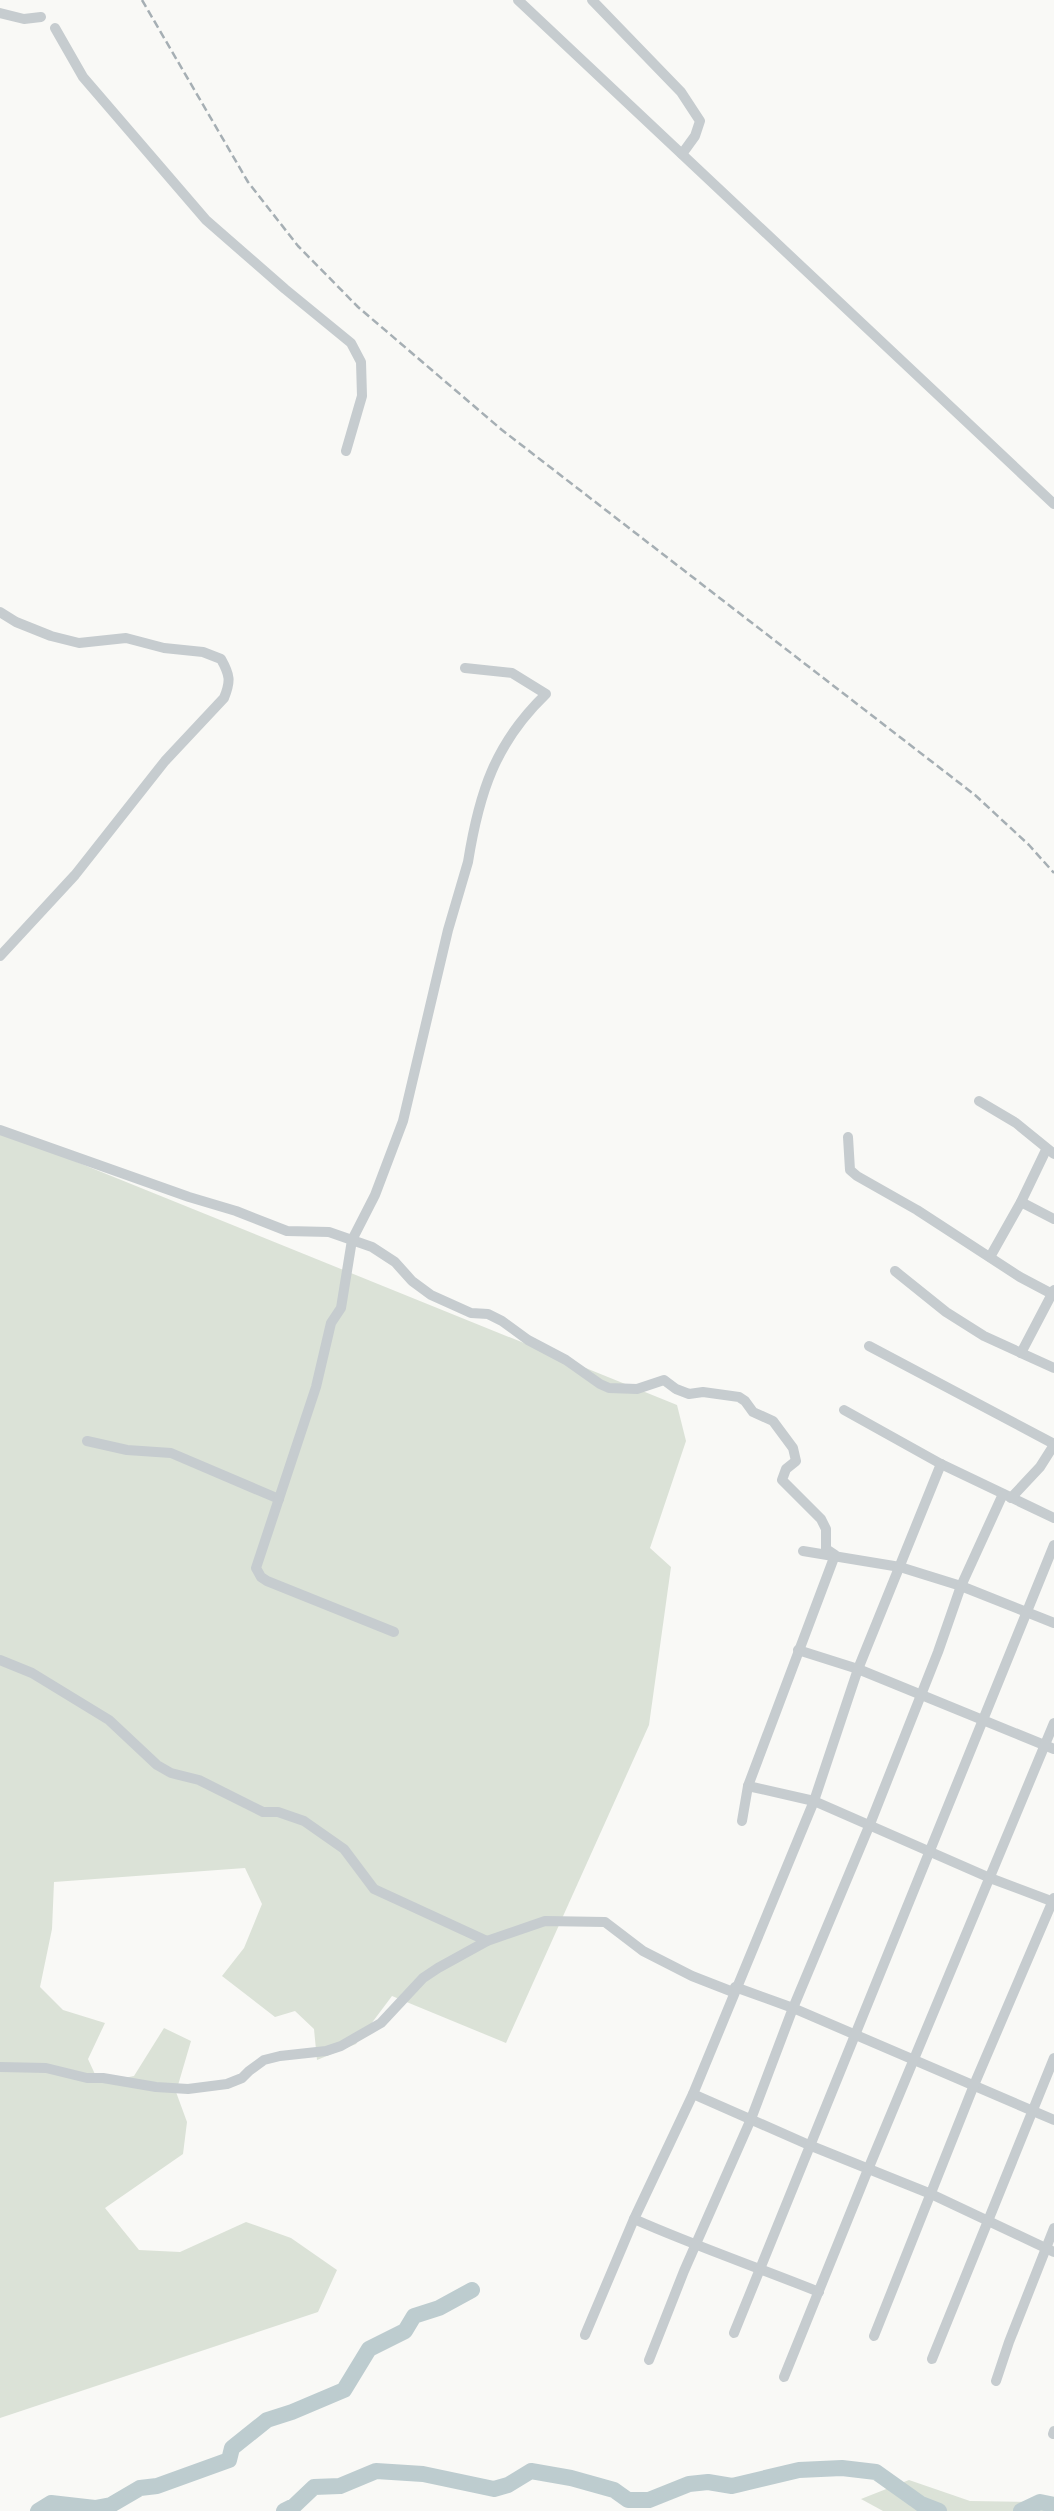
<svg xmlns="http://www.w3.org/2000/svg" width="1054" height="2511" font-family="Barlow,sans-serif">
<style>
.green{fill:#dbe2d7}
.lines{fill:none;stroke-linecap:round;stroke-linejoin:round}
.river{stroke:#bdcccf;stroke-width:16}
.minor{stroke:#c6cccf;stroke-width:10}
.rail{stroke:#a6afb4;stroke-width:2.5;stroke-dasharray:8 4;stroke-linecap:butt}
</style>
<rect width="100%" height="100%" fill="#f9f9f6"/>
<g class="green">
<path d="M0 1131 677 1405 686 1441 650 1548 671 1567 649 1725 506 2043 392 1996 356 2044 317 2060 314 2029 295 2011 275 2017 222 1976 244 1948 262 1904 245 1868 54 1882 52 1929 40 1987 63 2010 105 2023 88 2059 99 2083 134 2076 164 2028 191 2041 176 2092 187 2122 183 2154 105 2208 139 2250 180 2252 246 2222 291 2238 337 2270 318 2312 0 2418Z"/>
<path d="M909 2480 970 2501 1040 2502 1054 2505V2511H883L861 2499Z"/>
</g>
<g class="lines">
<g class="river">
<path d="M38 2511 51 2503 95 2508 111 2505 140 2488 157 2486 229 2460 232 2448 267 2420 292 2412 344 2390 369 2349 405 2331 414 2316 439 2308 472 2290"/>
<path d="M284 2511 294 2506 314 2487 340 2486 376 2471 423 2474 494 2489 508 2485 531 2471 571 2478 614 2490 628 2500H649L689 2484 708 2482 732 2486 799 2470 842 2468 876 2472 921 2504 939 2511"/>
<path d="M1021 2511 1040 2502 1054 2505"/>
</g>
<g class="minor">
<path d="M518 0 1054 504"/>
<path d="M592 0 681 92 700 121 695 136 682 154"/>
<path d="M0 13 24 19 41 17"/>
<path d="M55 28 83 77 206 220 285 289 351 343 361 362 362 396 346 451"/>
<path d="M0 612 16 622 51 636 79 643 126 638 164 648 203 652 221 659C230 675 231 681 224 698L165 761 75 875 0 956"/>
<path d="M979 1101 1016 1123 1054 1154"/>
<path d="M0 1130 189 1197 236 1211 287 1231 329 1232 372 1247 395 1262 412 1281 431 1295 471 1313 488 1314 502 1321 528 1340 566 1360 600 1384 609 1388 637 1389 664 1380 676 1389 689 1394 703 1392 739 1397 745 1401 753 1412 773 1421 793 1448 796 1461 786 1469 782 1480 821 1519 826 1529V1549L835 1555 748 1786 742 1821"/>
<path d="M848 1137 850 1170 857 1176 917 1210 1020 1277 1054 1295"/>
<path d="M1021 1202 1054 1219"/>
<path d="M990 1257 1021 1202 1046 1150"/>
<path d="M895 1271 946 1312 984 1336 1054 1368"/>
<path d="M869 1346 1054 1444"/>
<path d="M1021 1353 1054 1290"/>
<path d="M844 1410 941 1464 1054 1518"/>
<path d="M87 1441 127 1450 171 1453 279 1499"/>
<path d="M1011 1498 1040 1467 1054 1445"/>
<path d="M803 1551 900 1567 961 1586 1054 1623"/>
<path d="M394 1632 267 1581 261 1577 256 1568 316 1387 331 1323 341 1308 352 1240 375 1195 403 1121 448 930 468 862C479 793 495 743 546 694L512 673 465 668"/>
<path d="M798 1650 858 1669 1054 1749"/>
<path d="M0 1660 32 1673 109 1720 157 1765 171 1773 199 1780 263 1812H278L304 1821 344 1849 374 1889 487 1941"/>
<path d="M748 1786 814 1801 990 1878 1054 1902"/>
<path d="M735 1987 793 2008 1054 2120"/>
<path d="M0 2067 46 2068 87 2078H103L156 2087 188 2089 227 2084 242 2078 249 2071 264 2060 280 2056 326 2051 341 2046 381 2023 423 1978 438 1968 487 1941 545 1921 605 1922 643 1951 692 1976 733 1992"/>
<path d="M693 2094 809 2145 931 2194 1054 2252"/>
<path d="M634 2219C695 2246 757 2267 819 2292"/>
<path d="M734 2333 1054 1545"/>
<path d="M585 2335 634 2219 693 2094 814 1801 858 1669 941 1464"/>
<path d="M874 2336 974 2085 1054 1898"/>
<path d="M932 2359 1054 2058"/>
<path d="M649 2360 684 2271 751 2119 793 2008 870 1824 938 1652 961 1586 1003 1494"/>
<path d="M784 2377 869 2167 1054 1723"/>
<path d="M996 2381 1009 2342 1054 2228"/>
<path d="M1053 2434 1054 2431"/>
</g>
<path class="rail" d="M142 0 248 182 298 246 358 307 502 430 975 795 1029 845 1054 873"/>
</g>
</svg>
